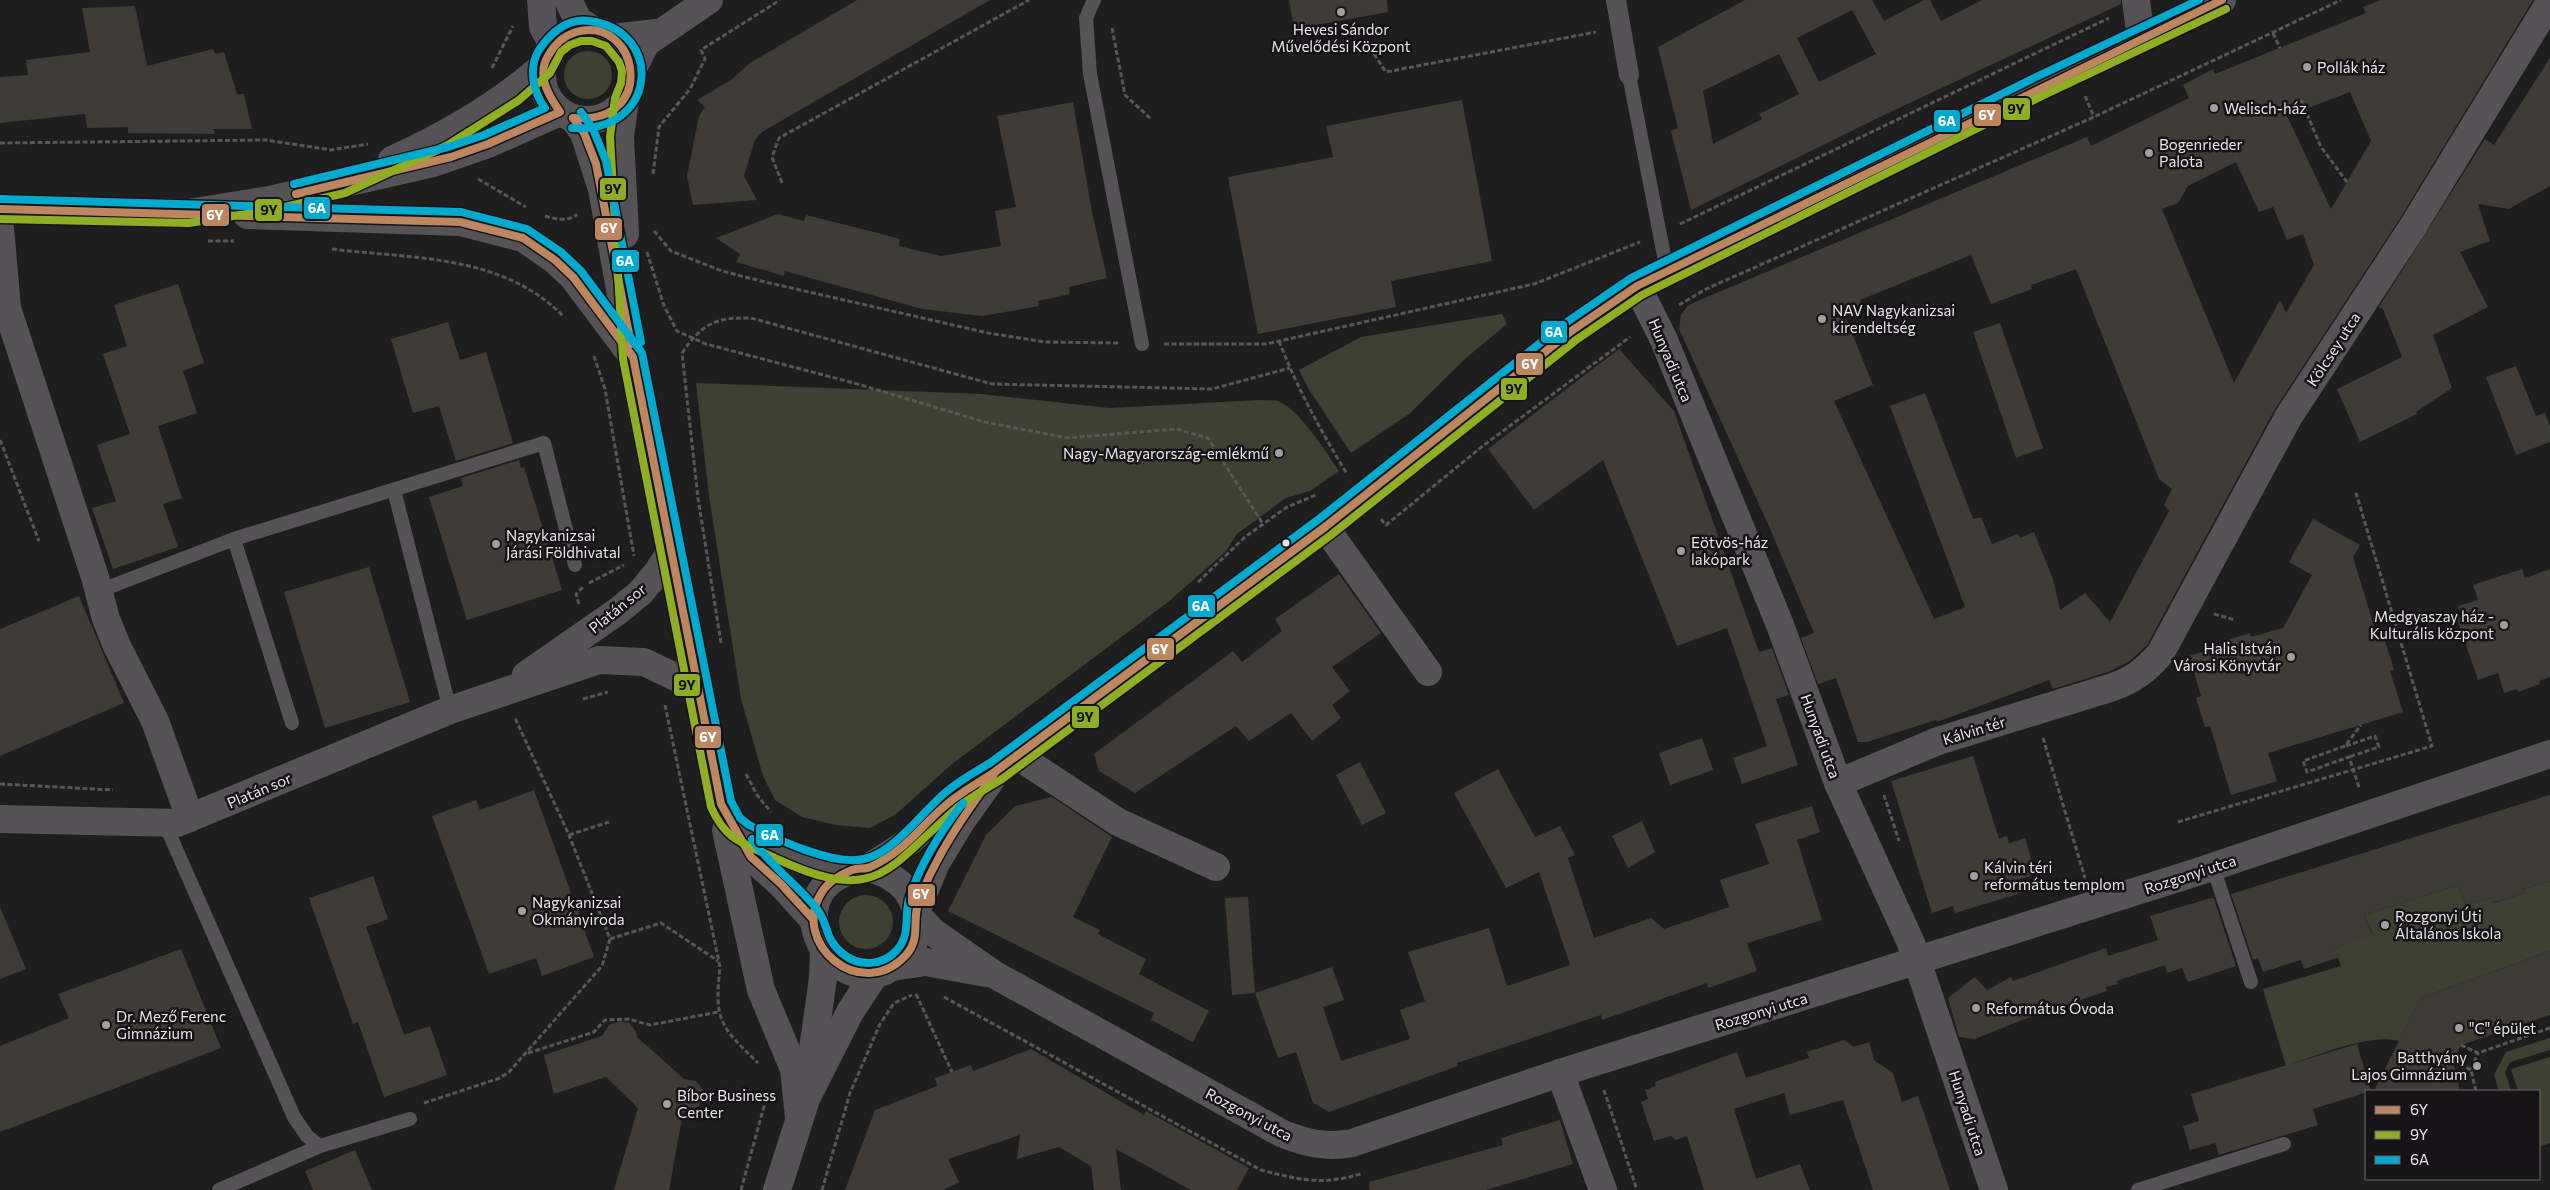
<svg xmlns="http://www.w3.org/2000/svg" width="2550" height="1190" font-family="Commissioner,sans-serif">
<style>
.green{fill:#3e4031}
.building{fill:#3f3b37;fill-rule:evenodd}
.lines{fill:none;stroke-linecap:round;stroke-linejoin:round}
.path{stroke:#585758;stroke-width:3;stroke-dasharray:5 2.5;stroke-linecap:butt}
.service{stroke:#555355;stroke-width:14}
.pedestrian{stroke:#555355;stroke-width:20}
.minor{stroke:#555355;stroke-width:28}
.tertiary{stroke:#555355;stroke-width:28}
.bus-1-casing{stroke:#171417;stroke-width:11}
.bus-2-casing{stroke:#171417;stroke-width:11}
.bus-3-casing{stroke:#171417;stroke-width:11}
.bus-1{stroke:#bb8660;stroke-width:8}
.bus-2{stroke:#90ae24;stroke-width:8}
.bus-3{stroke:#00a9ce;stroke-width:8}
.poi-dot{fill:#a19fa1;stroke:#171417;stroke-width:2}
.bus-dot{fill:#e7e5e7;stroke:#171417;stroke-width:2}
.labels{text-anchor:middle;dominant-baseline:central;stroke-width:5;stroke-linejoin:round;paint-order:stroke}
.poi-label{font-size:15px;fill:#e7e5e7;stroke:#171417;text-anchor:start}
.street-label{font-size:15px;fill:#e7e5e7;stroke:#171417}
.line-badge{stroke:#171417;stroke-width:2}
.badge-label{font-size:14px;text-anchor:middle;font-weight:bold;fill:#fff}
.pale-badge-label{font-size:14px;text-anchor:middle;font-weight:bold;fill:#111}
</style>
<rect width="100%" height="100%" fill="#1f1e1f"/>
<g class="green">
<circle cx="588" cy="75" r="24"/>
<path d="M1502 314 1507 324 1466 358 1409 414 1351 453 1308 388 1299 370 1361 337Z"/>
<path d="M696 383 981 394 1109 408 1260 400C1266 401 1275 399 1280 402 1299 410 1327 453 1339 471L1310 491 1286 498 1237 534 1225 552 1168 602 952 764 895 815 870 828 836 825 802 817 775 800 763 776 741 699 709 496Z"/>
<path d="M2550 881V951L2420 998 2399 1041C2369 1033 2316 1056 2286 1066L2263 989 2341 966 2335 949 2373 934 2364 915 2458 885 2466 905 2490 898 2493 903 2525 893 2523 889Z"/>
<circle cx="866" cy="922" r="27"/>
<path d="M2550 1038V1050L2510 1062 2505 1072 2511 1091H2499L2494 1075 2506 1052Z"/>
<path d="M2550 1057V1143L2539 1147V1091H2518L2511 1069Z"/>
</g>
<g class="building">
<path d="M857 0H990L762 132 755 140 744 176 757 200 693 205 687 176 699 116 705 107 697 100 731 80 750 63Z"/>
<path d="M1289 0H1387L1388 12 1294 29Z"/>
<path d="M1745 0H1872L1884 21 1924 0H1930L1941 21 1982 0H2121V4L1884 115 1691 210 1671 131 1678 128 1658 47ZM1852 10 1876 54 1819 82 1797 38ZM1779 54 1799 94 1759 114 1762 119 1713 144 1703 91Z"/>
<path d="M2381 0H2533L2399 220 2275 409 2147 645 2130 661 2108 672 2053 689 2049 680 1937 722 1936 720 1867 742H1858L1836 678 1818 684 1801 638 1814 633 1768 524 1679 329 1681 315 1688 305 2087 137 2091 146 2189 98 2183 85 2213 69 2215 74 2366 13 2363 7ZM2350 92 2371 141 2331 209 2287 116ZM2236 162 2259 212 2273 207 2287 240 2303 234 2314 265 2286 313 2280 300 2234 383 2162 209 2178 203 2188 186ZM1971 255 1991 304 2032 289 2031 285 2076 269 2159 479 2172 489 2164 505 2169 511 2110 622 2085 593 2060 610 2053 579 2034 532 2020 538 2018 534 1992 544 1981 517 1973 519 1925 393 1890 406 1965 607 1934 619 1834 401 1873 385 1845 316 1864 308 1860 300Z"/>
<path d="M135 6 147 66 213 49 215 54 224 52 237 94H244L252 129H213L215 134 128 133V127L87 128 85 114 0 123V77L28 75 26 60 90 52 82 8Z"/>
<path d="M2550 58V186L2509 209 2478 204 2490 241 2460 252 2488 307 2433 335 2452 388 2416 412 2417 414 2360 442 2337 389 2402 357 2383 309 2379 307 2485 139 2494 145Z"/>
<path d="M1462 100 1492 261 1391 281 1396 307 1258 334 1228 177 1333 157 1326 126Z"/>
<path d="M1073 102 1092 212 1107 278 1069 287 1070 294 1038 301 1039 306 982 316 922 309 785 271 784 276 736 262 740 254 716 238 778 214 804 221 806 215 874 232 900 239 899 246 941 256 1001 246 995 211 1016 207 997 116Z"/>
<path d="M178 284 204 363 183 371 197 413 158 426 182 498 163 504 178 547 113 569 92 508 116 501 97 445 130 434 103 354 127 346 114 305Z"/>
<path d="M448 322 460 360 486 352 513 443 456 461 439 406 413 413 391 339Z"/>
<path d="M2000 323 2043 448 2016 458 1973 332Z"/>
<path d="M1619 349 1674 411 1759 652 1772 648 1789 695 1776 699 1798 765 1742 784 1733 758 1767 746 1727 628 1677 646 1603 460 1534 510 1488 449Z"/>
<path d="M2516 366 2536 416 2545 413 2550 426V442L2516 455 2486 377Z"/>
<path d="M519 460 521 468 524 467 562 590 467 620 429 497 463 486 461 478Z"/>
<path d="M2313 519 2360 545 2353 557 2377 636 2383 634 2394 670 2390 671 2403 712 2268 753 2277 781 2231 795 2210 726 2205 727 2196 698 2201 696 2189 656 2223 646 2221 642 2250 633 2251 637 2283 628 2312 575 2289 562Z"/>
<path d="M369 567 410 702 325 728 284 592Z"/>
<path d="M2522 569 2525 578 2550 569V677L2539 681 2540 684 2518 692 2517 689 2504 693 2498 673 2478 680 2455 613 2460 612 2458 606 2478 600 2473 585Z"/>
<path d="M1339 574 1381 633 1332 667 1350 691 1332 705 1341 718 1312 741 1291 713 1249 741 1236 726 1135 793 1099 771 1094 754 1233 651 1242 662 1282 631 1275 619Z"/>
<path d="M79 596 124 703 0 756V629Z"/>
<path d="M1702 738 1713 770 1670 785 1659 753Z"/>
<path d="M1973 756 1999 839 2007 836 2009 843 2025 838 2036 874 2020 879 2024 892 1955 913 1953 906 1932 913 1891 781Z"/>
<path d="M1360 762 1386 813 1362 825 1336 775Z"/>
<path d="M1498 769 1535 837 1560 826 1575 855 1568 858 1594 938 1651 918 1664 929 1729 907 1720 880 1769 864 1755 824 1812 806 1820 832 1797 840 1822 920 1747 943 1757 971 1708 988 1707 983 1602 1020 1601 1015 1457 1063 1458 1066 1329 1112 1313 1103 1296 1052 1278 1058 1255 993 1332 967 1344 1000 1323 1007 1341 1061 1410 1039 1400 1010 1425 1001 1408 952 1489 928 1507 986 1570 965 1539 872 1506 888 1454 793Z"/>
<path d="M534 790 594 957 542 976 536 958 489 974 432 816 476 800 480 810Z"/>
<path d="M2550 795V881L2523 889 2525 893 2492 903 2490 898 2466 905 2458 885 2364 915 2373 935 2335 949 2339 957 2304 969 2301 960 2263 972 2258 958 2253 960 2231 894Z"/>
<path d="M1052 797 1112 837 1073 917 1100 930 1098 934 1146 959 1139 974 1209 1011 1193 1042 1151 1020 1154 1013 948 911 986 835 1015 806Z"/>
<path d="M1642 821 1655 852 1628 868 1612 836Z"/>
<path d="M373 876 388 919 366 927 404 1035 430 1026 447 1075 384 1097 358 1022 353 1024 309 898Z"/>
<path d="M1248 897 1255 993 1232 995 1225 898Z"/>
<path d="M2211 898 2214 899 2236 966 2188 982 2182 968 2167 973 2165 965 2116 981 2118 984 2106 987 2107 991 2022 1020 1975 1039 1959 1037 1948 998 1975 977 1987 990 2011 977 2013 981 2106 948 2108 956 2158 940 2150 916Z"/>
<path d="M0 907 26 969 0 979Z"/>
<path d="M181 949 221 1048 0 1132V1046L69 1018 58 994Z"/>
<path d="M2550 951V1015L2461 1045 2453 1061 2460 1091H2374L2420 998Z"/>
<path d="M619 1021 630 1023 636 1032 637 1037 684 1079 696 1081 703 1090 699 1106 683 1113 669 1190H614L638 1108 606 1077 554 1094 544 1055 602 1036 609 1025Z"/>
<path d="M1844 1040 1854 1047 1869 1042 1874 1060 1893 1073 1902 1102 1918 1096 1950 1190H1873L1843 1100 1790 1115 1784 1093 1734 1109 1756 1179 1800 1164 1810 1190H1704L1687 1136 1676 1140 1671 1136 1654 1141 1641 1102 1648 1099 1645 1090 1656 1086 1655 1082 1737 1052 1746 1078 1809 1058 1807 1052Z"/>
<path d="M2357 1044 2371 1091 2313 1109 2318 1125 2219 1155 2215 1143 2190 1150 2183 1126 2199 1121 2191 1094Z"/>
<path d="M1031 1049 1144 1115 1146 1111 1249 1168 1237 1190H1191L1116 1149 1121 1190H1094L1091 1166 1059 1147 1017 1159 1020 1135 948 1159 959 1182 944 1190H845L875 1110 937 1086 935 1078 971 1065 973 1071Z"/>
<path d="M1560 1120 1573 1164 1486 1190H1370L1369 1182 1503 1145 1501 1138Z"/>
<path d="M355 1150 372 1190H313L305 1171Z"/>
</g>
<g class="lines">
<g class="path">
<path d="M1112 28 1125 95 1150 118"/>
<path d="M2273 33 2280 48"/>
<path d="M1374 54 1386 72 1596 32"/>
<path d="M492 68 513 26"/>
<path d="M2085 96 2094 117"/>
<path d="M2301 100 2321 147 2347 182"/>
<path d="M0 143 266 140 331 150 368 144"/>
<path d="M653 174 659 127 690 89 705 59 701 50 780 0"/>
<path d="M478 179 526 207"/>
<path d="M782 183 772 157 779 138 1029 0"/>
<path d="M545 216C555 219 570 222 577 214"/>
<path d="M1680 224 2109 18"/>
<path d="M654 231 671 251 722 271 761 281 988 333 1045 342 1120 343"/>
<path d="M208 241H234"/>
<path d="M332 249C413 259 502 254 563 316"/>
<path d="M647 252 664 306 677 331 706 344 854 383 985 422 1067 438 1176 429 1208 438 1263 524"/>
<path d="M1679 305 1706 289 2094 117 2341 0"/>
<path d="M1279 341C1297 388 1321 431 1347 474"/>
<path d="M1164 344H1266L1534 284 1640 242"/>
<path d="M594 356 605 389 634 556"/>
<path d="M0 440 39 541"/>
<path d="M1381 519 1386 525 1484 445 1630 337"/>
<path d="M1198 582 1245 537 1287 507 1316 495"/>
<path d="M589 583 624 565"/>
<path d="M579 604 576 594 584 586"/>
<path d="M2214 614 2235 620"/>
<path d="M721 643 698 498 682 353C702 324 715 317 751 318L992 384 1212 389 1290 368"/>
<path d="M583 699 608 692"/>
<path d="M665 705 720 967C714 1021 720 1026 758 1063"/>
<path d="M2043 738 2085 878"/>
<path d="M2346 746 2375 736 2379 747 2349 757"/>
<path d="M746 774 757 795 771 812"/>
<path d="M0 784 113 790"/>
<path d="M2359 787 2349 757 2307 772 2303 761 2345 746 2361 725"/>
<path d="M1884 795 1899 841"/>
<path d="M2178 822 2432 746 2356 493"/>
<path d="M569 835 609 822"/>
<path d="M610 939 661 923 718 961"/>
<path d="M916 994 952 1072"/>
<path d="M944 997 1261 1170C1299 1180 1325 1186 1363 1173"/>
<path d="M2461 1045 2478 1053 2550 1028"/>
<path d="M528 1053 594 1032 605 1020 628 1019 650 1025 718 1012"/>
<path d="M2453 1061 2471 1070"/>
<path d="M1604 1090 1637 1190"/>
<path d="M2476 1091 2471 1070 2478 1053"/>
<path d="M424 1103 500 1078 509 1072 602 966 610 939 569 835 515 718"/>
<path d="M741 1190 766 1099"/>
<path d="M822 1190 850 1093 880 1024 894 1003 912 995"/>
</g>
<g class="service">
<path d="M1094 0 1086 18 1090 74 1142 344"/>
<path d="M1629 75 1667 271"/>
<path d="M394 490 450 710"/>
<path d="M234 539 292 723"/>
<path d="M99 591 234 539 544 443 575 565"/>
<path d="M165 824 294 1117 307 1136 320 1146 410 1119"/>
<path d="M2213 867 2251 982"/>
<path d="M219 1190 320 1146"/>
<path d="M2138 1190 2284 1144"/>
</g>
<path class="pedestrian" d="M1616 0 1629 75"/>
<g class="minor">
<path d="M541 0 543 27 553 45"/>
<path d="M568 0 578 20 594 31"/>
<path d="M2136 0 2141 39"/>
<path d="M612 38 657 33"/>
<path d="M632 70 646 43 709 0"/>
<path d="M0 228 7 308 95 577 106 619 117 646 155 721 190 818"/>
<path d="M1637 286 1664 340 1780 625 1838 783 1911 943 1994 1190"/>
<path d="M1325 527 1428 672"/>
<path d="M526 675 618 611 640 593 657 573 671 551"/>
<path d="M1016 755 1118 822 1216 867"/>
<path d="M1838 783 1938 741 2113 687C2133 680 2146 670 2160 654L2289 416 2412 228 2550 2"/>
<path d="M0 819 177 823 450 710 599 660 644 662 698 688"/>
<path d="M918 916 933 932 995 975 1283 1134C1307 1143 1326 1148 1352 1143L1560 1073 2194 873 2550 754"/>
<path d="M892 967 926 962 986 973"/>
<path d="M1560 1073 1603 1190"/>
</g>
<g class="tertiary">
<circle cx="587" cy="75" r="45"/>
<path d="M625 100 620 137 625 234"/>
<path d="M573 118 584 133 602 189 641 406 721 804 751 857 781 884 812 918"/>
<path d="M392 160C447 135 498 106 543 66"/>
<path d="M0 209 188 213 270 200 433 163 488 144 560 112"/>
<path d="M247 215 460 222 523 238 555 260 573 277 630 353"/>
<path d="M726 830 761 990 794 1069 799 1117"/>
<path d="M737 831 816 865 852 870"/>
<path d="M868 868 910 841 963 791 996 771 1325 527 1570 332 1637 286 2038 87 2222 0"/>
<path d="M868 868C900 876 920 897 917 930 916 940 911 950 904 957 897 962 891 970 882 972 821 994 772 877 868 868Z"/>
<path d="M917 909 936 863 962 820 990 781"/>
<path d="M809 1078 823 978 824 950"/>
<path d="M777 1190 806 1099 850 1012 875 974"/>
</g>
<g class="bus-1-casing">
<g id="bus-1">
<path d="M573 118 584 133 596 164 631 344"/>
<path d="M296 194 451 157 488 144 560 112C549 96 536 76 548 56 554 45 563 36 576 32 638 14 660 125 573 118"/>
<path d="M0 209 460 222 523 238 555 260 573 277 633 357 721 804 751 857 781 884 812 918"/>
<path d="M1325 527 1570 332 1637 286 2222 0"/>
<path d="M996 771C975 801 953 830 936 863 929 876 921 893 917 908 913 925 920 939 906 955 861 1004 789 943 822 892 828 882 841 874 852 870 857 868 862 869 867 868 875 866 883 860 890 856 912 842 926 821 946 805 961 792 980 782 996 771Z"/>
<path d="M996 771 1325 527"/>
<path d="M996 771 1325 527"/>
</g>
</g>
<g class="bus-2-casing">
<path id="bus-2" d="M0 219 189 223 272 210 345 193 448 145 519 100 550 73 561 52 570 45 581 41H592L606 46 619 62 622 71 621 83 615 98 610 137 623 359 711 807C727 843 745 843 777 859 879 906 886 869 957 808 971 797 987 788 1002 779L1331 535 1576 340 1642 295 2042 96 2226 9"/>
</g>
<g class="bus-3-casing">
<g id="bus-3">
<path d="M581 112 593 129 606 161 641 342"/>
<path d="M294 184 448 147 484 135 545 108C533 92 528 68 539 50 550 34 567 18 589 21 665 30 658 134 572 128"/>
<path d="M0 199 461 212 527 229 561 252 581 271 642 353 731 801 740 818 749 825C777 839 832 866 864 859 894 853 923 811 946 792 960 780 975 772 990 763L1319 519 1564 324 1631 278 2034 78 2199 0"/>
<path d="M752 839C770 866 797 884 817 909 829 924 824 939 843 954 859 967 883 966 897 950 911 934 904 917 909 899 920 864 941 831 963 803"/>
</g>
</g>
<use href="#bus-1" class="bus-1"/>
<use href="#bus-2" class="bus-2"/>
<use href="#bus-3" class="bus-3"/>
</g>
<g class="poi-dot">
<circle cx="1341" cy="12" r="5"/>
<circle cx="2307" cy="67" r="5"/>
<circle cx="2214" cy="108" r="5"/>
<circle cx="2149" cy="153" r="5"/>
<circle cx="1822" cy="319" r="5"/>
<circle cx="1279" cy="453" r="5"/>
<circle cx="496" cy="544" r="5"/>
<circle cx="1681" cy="551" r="5"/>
<circle cx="2504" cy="625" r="5"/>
<circle cx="2291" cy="657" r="5"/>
<circle cx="1974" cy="876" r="5"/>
<circle cx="522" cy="911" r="5"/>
<circle cx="2385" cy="925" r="5"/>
<circle cx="1976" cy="1008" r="5"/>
<circle cx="106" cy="1025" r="5"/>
<circle cx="2459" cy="1028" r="5"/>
<circle cx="2477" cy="1066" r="5"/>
<circle cx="667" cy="1104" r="5"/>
</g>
<circle class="bus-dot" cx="1286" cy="543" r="4.5"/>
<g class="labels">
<g class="poi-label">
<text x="1341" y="29" text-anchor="middle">Hevesi Sándor<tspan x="1341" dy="17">Művelődési Központ</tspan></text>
<text x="2317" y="67">Pollák ház</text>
<text x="2224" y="108">Welisch-ház</text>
<text x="2159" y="144">Bogenrieder<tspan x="2159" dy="17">Palota</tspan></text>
<text x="1832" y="310">NAV Nagykanizsai<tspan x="1832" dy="17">kirendeltség</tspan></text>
<text x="1269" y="453" text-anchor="end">Nagy-Magyarország-emlékmű</text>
<text x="506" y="535">Nagykanizsai<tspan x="506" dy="17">Járási Földhivatal</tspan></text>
<text x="1691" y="542">Eötvös-ház<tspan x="1691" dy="17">lakópark</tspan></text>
<text x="2494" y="616" text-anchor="end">Medgyaszay ház -<tspan x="2494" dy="17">Kulturális központ</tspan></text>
<text x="2281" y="648" text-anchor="end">Halis István<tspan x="2281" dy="17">Városi Könyvtár</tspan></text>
<text x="1984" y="867">Kálvin téri<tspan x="1984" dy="17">református templom</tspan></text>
<text x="532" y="902">Nagykanizsai<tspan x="532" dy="17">Okmányiroda</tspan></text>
<text x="2395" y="916">Rozgonyi Úti<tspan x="2395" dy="17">Általános Iskola</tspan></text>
<text x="1986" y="1008">Református Óvoda</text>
<text x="116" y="1016">Dr. Mező Ferenc<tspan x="116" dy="17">Gimnázium</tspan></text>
<text x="2469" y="1028">"C" épület</text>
<text x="2467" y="1057" text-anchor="end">Batthyány<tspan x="2467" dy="17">Lajos Gimnázium</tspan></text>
<text x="677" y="1095">Bíbor Business<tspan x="677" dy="17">Center</tspan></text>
</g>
<g class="street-label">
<text transform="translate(2333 349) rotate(-57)">Kölcsey utca</text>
<text transform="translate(1671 360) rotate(67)">Hunyadi utca</text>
<text transform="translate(617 608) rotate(-39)">Platán sor</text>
<text transform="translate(1974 730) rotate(-17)">Kálvin tér</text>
<text transform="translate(1821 736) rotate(70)">Hunyadi utca</text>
<text transform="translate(259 790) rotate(-23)">Platán sor</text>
<text transform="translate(2190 874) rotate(-18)">Rozgonyi utca</text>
<text transform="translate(1761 1011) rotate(-17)">Rozgonyi utca</text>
<text transform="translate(1968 1113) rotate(72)">Hunyadi utca</text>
<text transform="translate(1249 1114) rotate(28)">Rozgonyi utca</text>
</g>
</g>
<g class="line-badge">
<rect x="2002" y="97" width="29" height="24" rx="5" fill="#90ae24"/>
<rect x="1973" y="103" width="29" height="24" rx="5" fill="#bb8660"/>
<rect x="1933" y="109" width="28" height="24" rx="5" fill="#00a9ce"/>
<rect x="599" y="177" width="28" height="24" rx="5" fill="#90ae24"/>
<rect x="303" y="196" width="28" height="24" rx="5" fill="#00a9ce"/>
<rect x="254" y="198" width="29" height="24" rx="5" fill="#90ae24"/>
<rect x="201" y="203" width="29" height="24" rx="5" fill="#bb8660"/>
<rect x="594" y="217" width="29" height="24" rx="5" fill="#bb8660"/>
<rect x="611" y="249" width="29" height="24" rx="5" fill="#00a9ce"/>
<rect x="1540" y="320" width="28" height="24" rx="5" fill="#00a9ce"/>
<rect x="1515" y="352" width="29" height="24" rx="5" fill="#bb8660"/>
<rect x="1500" y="377" width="28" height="24" rx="5" fill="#90ae24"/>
<rect x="1187" y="594" width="29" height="24" rx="5" fill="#00a9ce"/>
<rect x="1146" y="637" width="29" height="24" rx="5" fill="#bb8660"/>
<rect x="673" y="673" width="28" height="24" rx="5" fill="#90ae24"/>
<rect x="1071" y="705" width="29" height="24" rx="5" fill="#90ae24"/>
<rect x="694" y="725" width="28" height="24" rx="5" fill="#bb8660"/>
<rect x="755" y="823" width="29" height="24" rx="5" fill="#00a9ce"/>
<rect x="907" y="883" width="29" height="24" rx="5" fill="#bb8660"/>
</g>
<g class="badge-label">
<text x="1987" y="120">6Y</text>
<text x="1947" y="126">6A</text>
<text x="317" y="213">6A</text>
<text x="215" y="220">6Y</text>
<text x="609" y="233">6Y</text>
<text x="625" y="266">6A</text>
<text x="1554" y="337">6A</text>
<text x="1530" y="369">6Y</text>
<text x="1201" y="611">6A</text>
<text x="1160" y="654">6Y</text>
<text x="708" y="742">6Y</text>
<text x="770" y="840">6A</text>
<text x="921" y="899">6Y</text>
</g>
<g class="pale-badge-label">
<text x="2016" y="114">9Y</text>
<text x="613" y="194">9Y</text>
<text x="269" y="215">9Y</text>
<text x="1514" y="394">9Y</text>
<text x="687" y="690">9Y</text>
<text x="1085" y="722">9Y</text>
</g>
<rect x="2365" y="1090" width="175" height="90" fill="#171417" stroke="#6a686a"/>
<rect x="2375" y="1106" width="25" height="8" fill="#bb8660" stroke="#6a686a"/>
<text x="2410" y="1115" font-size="15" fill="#e7e5e7">6Y</text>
<rect x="2375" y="1131" width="25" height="8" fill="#90ae24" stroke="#6a686a"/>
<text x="2410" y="1140" font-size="15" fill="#e7e5e7">9Y</text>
<rect x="2375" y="1156" width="25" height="8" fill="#00a9ce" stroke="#6a686a"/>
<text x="2410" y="1165" font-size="15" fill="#e7e5e7">6A</text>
</svg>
